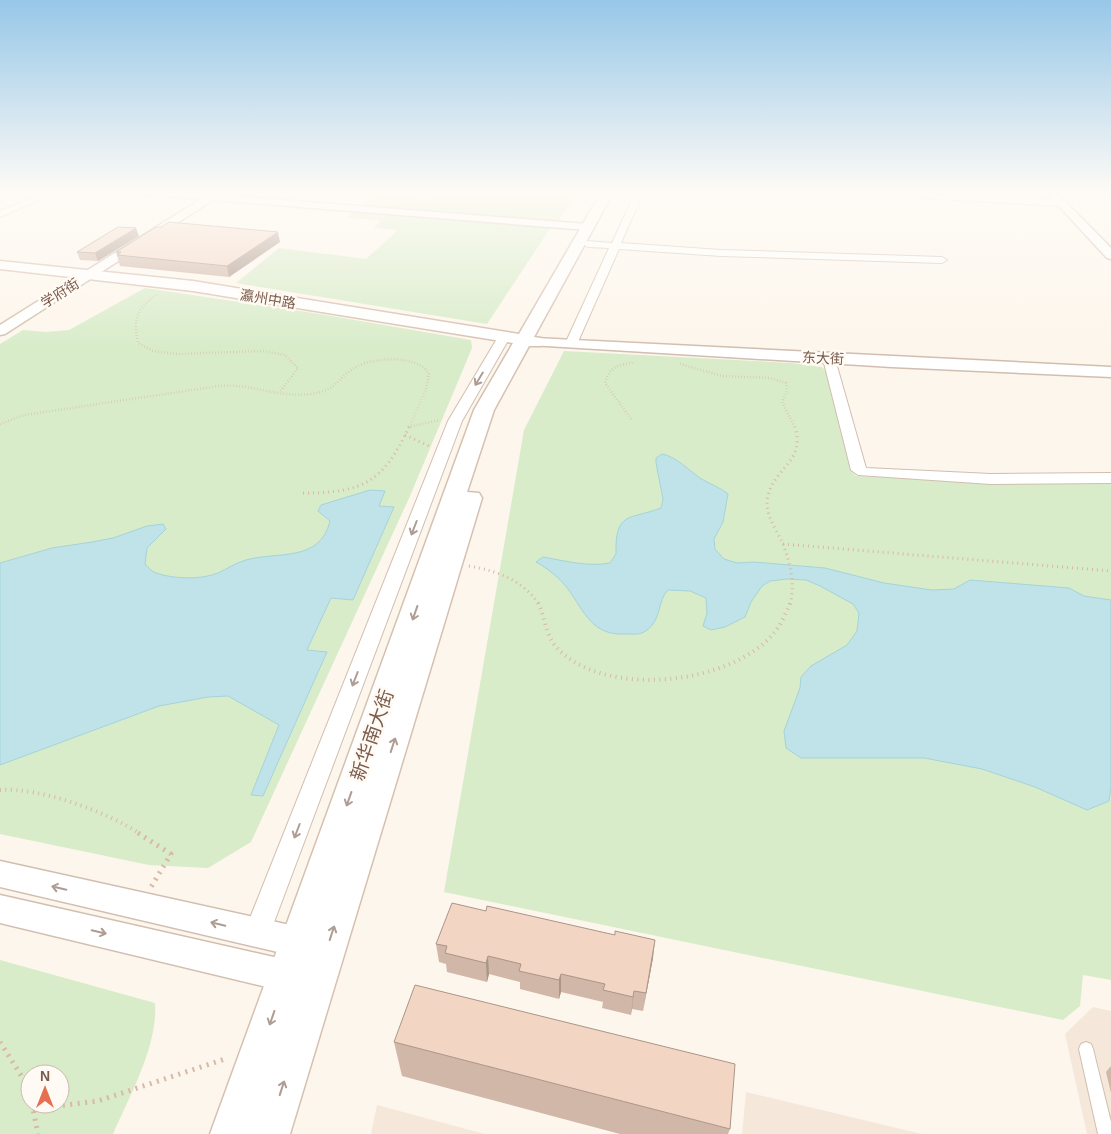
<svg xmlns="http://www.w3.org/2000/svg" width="1111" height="1134" font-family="Arial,'Noto Sans SC',sans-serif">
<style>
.residential{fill:#f5e8da}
.green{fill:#d8ecc9;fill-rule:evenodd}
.water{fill:#bfe3e8;stroke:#a5d3da}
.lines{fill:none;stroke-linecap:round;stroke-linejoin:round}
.service-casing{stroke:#d1beb0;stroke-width:2}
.minor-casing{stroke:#d1beb0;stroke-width:2}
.tertiary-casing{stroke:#d1beb0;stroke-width:3}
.secondary-casing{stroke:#d6c0b0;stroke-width:3}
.path-far4{stroke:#d9b8a5;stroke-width:2;stroke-dasharray:0.5 2;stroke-linecap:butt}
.path-far3{stroke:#d9b8a5;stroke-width:2.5;stroke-dasharray:0.5 2.5;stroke-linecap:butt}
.path-far2{stroke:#d9b8a5;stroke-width:3;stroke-dasharray:1 4;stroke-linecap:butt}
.path-far1{stroke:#d9b8a5;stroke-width:4;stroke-dasharray:1 4.5;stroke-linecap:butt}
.path{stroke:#d9b8a5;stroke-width:5;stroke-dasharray:2 5.5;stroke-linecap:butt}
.service{fill:#fff;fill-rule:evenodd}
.minor{fill:#fff;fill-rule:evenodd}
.tertiary{fill:#fff;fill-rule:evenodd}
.secondary{fill:#fff;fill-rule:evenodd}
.wall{fill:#d1b7a8}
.shaded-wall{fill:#aa9588}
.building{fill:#f3d5c3;stroke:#aa9588}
.oneway{stroke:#af9d94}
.labels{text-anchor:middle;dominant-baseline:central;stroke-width:5;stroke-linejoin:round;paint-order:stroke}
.far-street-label{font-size:14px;fill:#7a5c4d;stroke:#fffaf3}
.near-street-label{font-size:19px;fill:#7a5c4d;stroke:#fffaf3}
</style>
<rect width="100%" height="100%" fill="#fdf6ec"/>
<g class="residential">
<path d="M1093 1007 1111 1011V1134H1087L1065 1034Z"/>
<path d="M746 1092 922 1134H742Z"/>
<path d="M377 1105 485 1134H371Z"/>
</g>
<g class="green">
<path d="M348 191H579L558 221 361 205 370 198 342 196Z"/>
<path d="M353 212 551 227 487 324 236 283 279 248 366 259 398 230 374 228 381 220 347 218Z"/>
<path d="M145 288 320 314 471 340 472 348 410 496 251 842 208 868 149 865 0 834V344L23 330 46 332 69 330Z"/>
<path d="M564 351 791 363 822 367 829 375 852 472 856 476 1032 484 1111 482V980L1083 975 1080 1006 1063 1020 444 892 524 430Z"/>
<path d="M0 960 155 1003C158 1046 130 1095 113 1134H0ZM30 1074H60V1104H30Z"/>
</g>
<g class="water">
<path d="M662 454C677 457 687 469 700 478 709 484 720 487 728 494L723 522 714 539 715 549 724 559 737 563 754 562 825 568 884 583 932 590 954 589 970 580 1069 588 1084 596 1111 600V787L1109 801 1087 810 1035 787 982 769 924 758H801L786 748 784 731 800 688 801 677 811 666 847 645 857 631 859 613 853 604 820 586 806 580 787 579 770 581 762 586 751 602 745 617 725 627 711 630 703 626 707 613 706 598 690 591 668 590C657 601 662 622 644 632 639 635 630 634 625 634 592 636 584 611 568 589 559 577 548 569 536 562L543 557C566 561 587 567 610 563L616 554C615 511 629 520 661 508L663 499 656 463V458Z"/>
<path d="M370 490 385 491 379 506 394 507 353 600 331 598 307 650 327 652 263 796 251 795 279 725 228 696 208 697 159 706 0 765V563L52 548 92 542 113 538 147 526 163 524 166 529 147 548 145 564C148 567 152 572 156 573 173 579 201 580 218 573 227 569 235 563 246 560 277 551 320 563 330 521L318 511 321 505Z"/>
</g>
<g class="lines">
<g class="service-casing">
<path id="service" d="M1086 1042 1091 1044 1093 1049 1111 1122V1134H1098L1079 1049 1081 1044Z"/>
</g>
<g class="minor-casing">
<g id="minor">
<path d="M49 191H59L0 217V211Z"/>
<path d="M636 191H644L621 243 721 250 942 257 947 260 942 263 721 256 619 249 577 344 575 347H567L565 344 609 248 588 247 583 244 588 241 612 243Z"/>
<path d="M826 191H868L1061 200 1065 203 1061 206 830 193Z"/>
<path d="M504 333 510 337 462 421 270 933 266 942 257 945 248 942 244 933 448 421 498 337Z"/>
<path d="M829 355 835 359 866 468 991 474 1111 473V483L991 484 858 475 851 470 823 359Z"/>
</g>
</g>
<g class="tertiary-casing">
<g id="tertiary">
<path d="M127 191H164L209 194 215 192 220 195 587 224 593 227 587 230 213 200 5 334 0 335V325L201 199 132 194Z"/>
<path d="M1045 191H1055L1111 248V259L1107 258Z"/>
<path d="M535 338 1111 367V377L892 367 530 345 528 342 530 339Z"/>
<path d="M0 861 299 927 310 931 315 942 310 953 299 957 0 887Z"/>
<path d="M0 895 287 960 299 965 304 976 299 987 287 992 0 923Z"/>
</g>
</g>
<g class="secondary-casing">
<path id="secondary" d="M602 191H614L534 337 541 338 544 342 541 346H529L494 410 467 492 479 493 482 498 290 1134H210L474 410 513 343 193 291 0 269V261L193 281 519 334Z"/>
</g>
<g class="path-far4">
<path d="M406 191 429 193 452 191"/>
<path d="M411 202 422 193"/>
</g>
<g class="path-far3">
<path d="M156 295C136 310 133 319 138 343L153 351 177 354 262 351 285 355 298 368 280 392"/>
<path d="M680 364 722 376 770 378 786 383 787 391 782 402 795 428"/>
<path d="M631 419 605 383C610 365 618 366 635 362"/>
<path d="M0 424 24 415 219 386C250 383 280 398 310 394 339 391 337 376 358 366 375 357 419 355 429 374L426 389 409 428"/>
<path d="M408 427 440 420"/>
</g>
<g class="path-far2">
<path d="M405 435 429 446"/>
<path d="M303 493C364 493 383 482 409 427"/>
<path d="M783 544 1111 571"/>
<path d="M469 566C498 571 522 580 539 604"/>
<path d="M790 604C796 585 789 557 781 540 774 525 764 513 768 496 774 468 806 461 795 427"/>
</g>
<g class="path-far1">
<path d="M538 603C546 618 545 635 557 648 605 699 731 685 774 633 781 625 786 613 790 603"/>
<path d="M0 790C39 787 108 812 140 834"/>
</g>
<g class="path">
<path d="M138 833 171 854 151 887"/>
<path d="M0 1042 26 1083 30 1098"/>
<path d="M32 1104 38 1134"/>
<path d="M33 1109 98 1101 228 1058"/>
</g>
<use href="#service" class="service"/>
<use href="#minor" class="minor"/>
<use href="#tertiary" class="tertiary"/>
<use href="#secondary" class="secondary"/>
</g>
<g class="wall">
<path d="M139 236 98 261 80 260 77 252Z"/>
<path d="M280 242 229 277 120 266 116 252Z"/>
<path d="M486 911 653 958 643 1011 632 1009 631 1015 602 1008 603 1002 561 992 559 999 520 989V982L489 974 487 982 447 972 446 964 439 962 436 944Z"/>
<path d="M394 1042 730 1129 728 1134H620L402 1076Z"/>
<path d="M1111 1066V1093L1106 1072Z"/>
</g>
<g class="shaded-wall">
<path d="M136 228 139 236 98 261 95 253Z"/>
<path d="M278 232 280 242 229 277 227 266Z"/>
<path d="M655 940 653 958 643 1011 646 993Z"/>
<path d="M488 956 489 974 487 982 486 963Z"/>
<path d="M561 974V992L559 999V980Z"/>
<path d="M634 991 632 1009 631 1015 633 997Z"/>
</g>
<g class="building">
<path d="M169 222 278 232 227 266 117 255 121 252H116L156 227H161Z"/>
<path d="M118 227 136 228 95 253 77 252Z"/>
<path d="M452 903 486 911 487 906 615 935V931L655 940 646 993 634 991 633 997 603 990 605 984 561 974 559 980 519 971 521 964 488 956 486 963 445 953 447 946 436 944Z"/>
<path d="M415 985 735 1064 730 1129 394 1042Z"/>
</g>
<defs><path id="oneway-shaft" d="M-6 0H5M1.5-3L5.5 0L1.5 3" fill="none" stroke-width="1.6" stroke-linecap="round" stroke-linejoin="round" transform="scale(1.25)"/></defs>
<g class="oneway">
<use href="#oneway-shaft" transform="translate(479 379) rotate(121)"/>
<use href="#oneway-shaft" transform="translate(414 528) rotate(111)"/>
<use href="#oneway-shaft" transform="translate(415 613) rotate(109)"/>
<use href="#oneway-shaft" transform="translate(355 679) rotate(111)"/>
<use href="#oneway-shaft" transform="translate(393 745) rotate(-72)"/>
<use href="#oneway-shaft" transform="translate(349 799) rotate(109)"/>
<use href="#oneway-shaft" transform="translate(297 831) rotate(111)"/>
<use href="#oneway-shaft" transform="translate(59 888) rotate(-167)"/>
<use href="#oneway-shaft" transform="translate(218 924) rotate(-167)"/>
<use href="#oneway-shaft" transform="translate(99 932) rotate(13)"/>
<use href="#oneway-shaft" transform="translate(332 933) rotate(-72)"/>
<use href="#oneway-shaft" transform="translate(272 1018) rotate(109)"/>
<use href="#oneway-shaft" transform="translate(282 1088) rotate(-72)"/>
</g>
<linearGradient id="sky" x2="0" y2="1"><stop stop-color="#97c7e8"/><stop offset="0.55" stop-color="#fefbf6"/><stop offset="1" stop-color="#fefbf6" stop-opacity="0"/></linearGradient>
<rect width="1111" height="349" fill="url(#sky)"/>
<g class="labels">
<g class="far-street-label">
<text transform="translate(60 293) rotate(-32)">学府街</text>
<text transform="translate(268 299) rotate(9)">瀛州中路</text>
<text transform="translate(823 358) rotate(3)">东大街</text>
</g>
<g class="near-street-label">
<text transform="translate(372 735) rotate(-71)">新华南大街</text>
</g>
</g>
<g transform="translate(45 1089)"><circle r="24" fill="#fffaf3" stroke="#cabbb1"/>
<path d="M0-4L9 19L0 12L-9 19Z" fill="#e76f51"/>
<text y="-8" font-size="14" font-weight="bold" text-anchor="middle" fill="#7a5c4d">N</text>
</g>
</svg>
